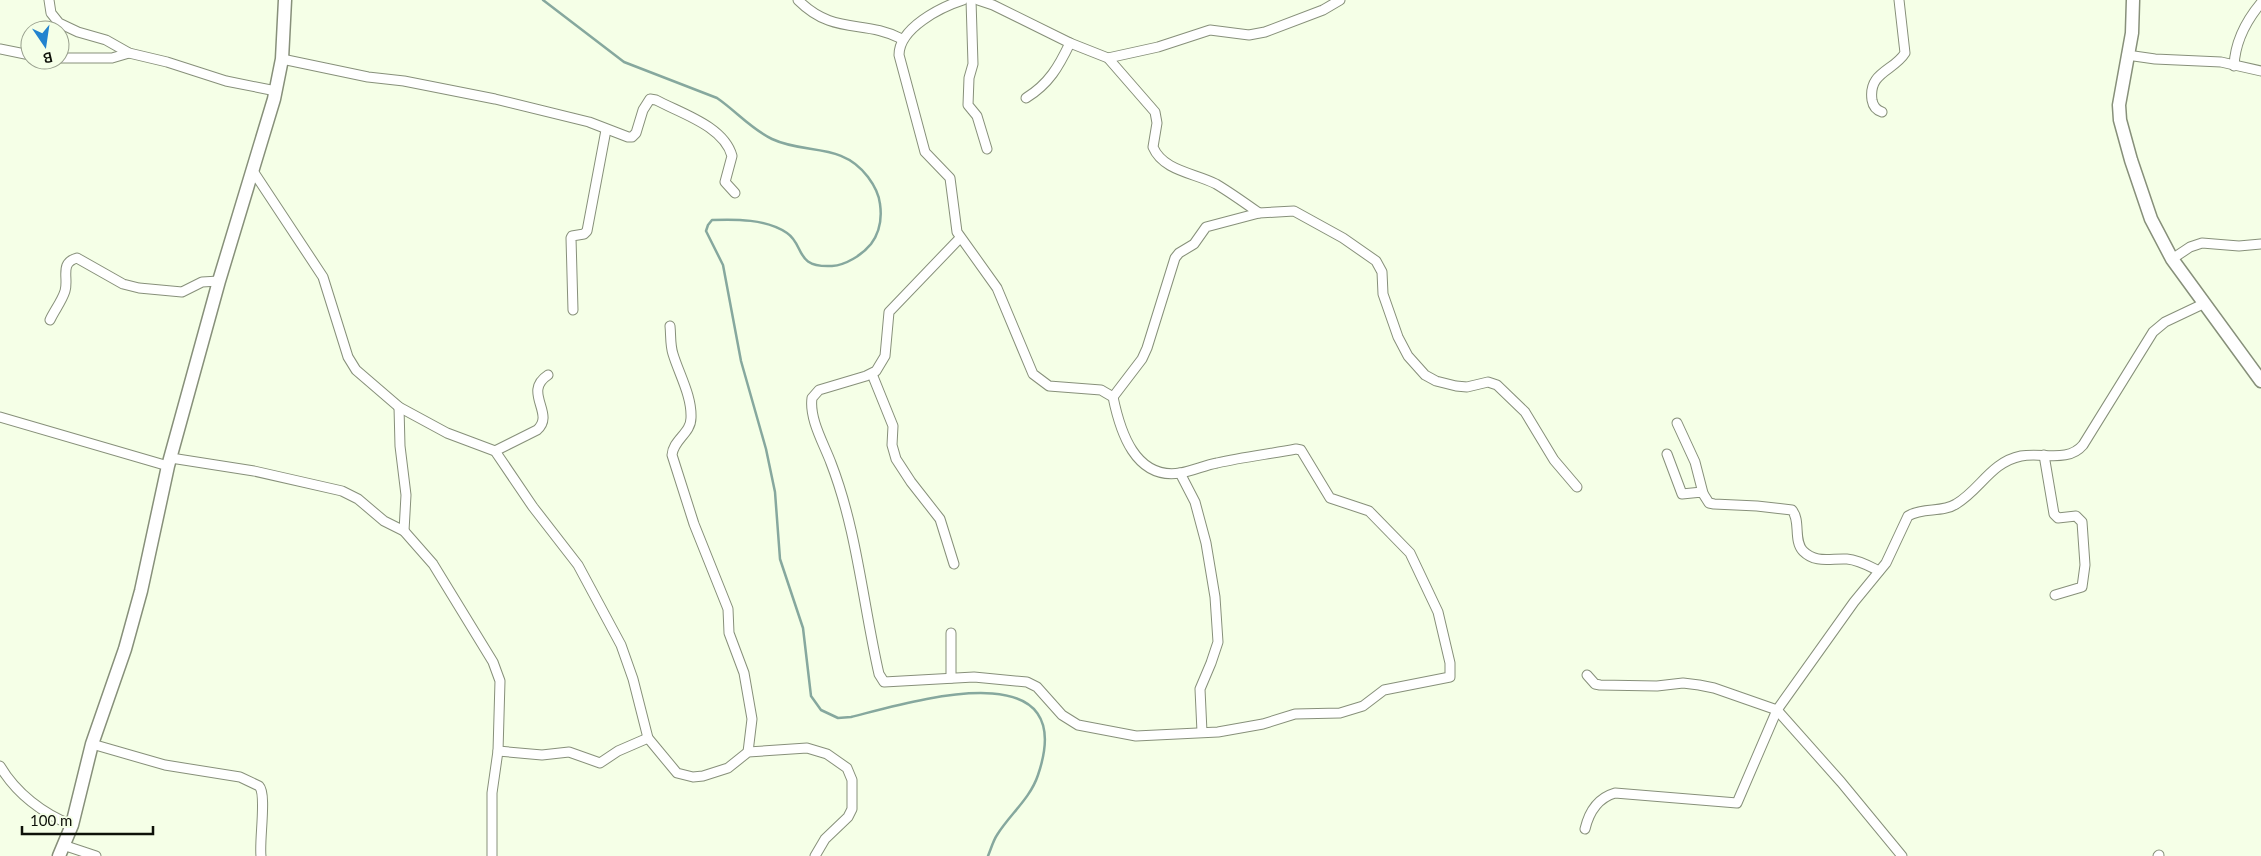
<svg xmlns="http://www.w3.org/2000/svg" width="2261" height="856" font-family="Lato,sans-serif">
<style>
.lines{fill:none;stroke-linecap:round;stroke-linejoin:round}
.stream{stroke:#86a89e;stroke-width:2.5}
.street-casing{stroke:#87907a;stroke-width:11}
.secondary-casing{stroke:#87907a;stroke-width:15}
.street{stroke:#fff;stroke-width:9}
.secondary{stroke:#fff;stroke-width:12}
</style>
<rect width="100%" height="100%" fill="#f5ffe7"/>
<g class="lines">
<path class="stream" d="M543 0 624 62 717 98C736 111 751 129 772 139 806 155 842 142 868 177 874 185 879 194 880 204 882 218 880 232 871 244 862 255 846 265 832 266 794 268 805 245 787 233 766 219 736 219 712 220L708 225 706 231 723 265 741 361 766 449 775 492 780 559 803 628 811 696 821 710 838 718 851 717C911 702 1081 649 1038 775 1030 799 1010 814 997 835 993 841 991 849 988 856"/>
<g class="street-casing">
<g id="street">
<path d="M49 0 51 13 59 23 78 32 106 40 129 53 167 62 226 81 276 91"/>
<path d="M798 0C834 36 864 19 902 39"/>
<path d="M971 0 973 64 969 78 968 105 977 116 987 149"/>
<path d="M978 0 993 5 1070 43 1108 58 1155 112 1157 123 1153 147C1163 171 1195 173 1216 184 1231 193 1245 203 1259 213"/>
<path d="M0 49 30 55"/>
<path d="M2127 55 2155 59 2221 62 2261 71"/>
<path d="M60 58H112L129 53"/>
<path d="M1108 58 1158 47 1210 30 1249 35 1265 32 1323 10 1340 0"/>
<path d="M282 59 368 77 404 81 495 99 589 122 628 137H632L636 133 643 110 650 99 656 100C680 113 724 126 732 156L725 182 735 193"/>
<path d="M2234 66C2235 43 2246 21 2261 3"/>
<path d="M1026 98C1049 84 1059 66 1070 43"/>
<path d="M1882 112C1876 110 1873 106 1872 100 1868 72 1894 71 1905 53L1899 0"/>
<path d="M253 171 323 277 348 357 356 370 399 407 447 433 495 451 533 507 578 565 621 645 633 679 648 738 677 773 693 777 703 776 728 768 748 752 807 748 827 754 847 768 852 780V809L848 817 825 839 815 856"/>
<path d="M960 238 889 312 885 356 876 371 866 376 819 390 812 398C809 419 824 444 831 463 857 530 863 604 879 674L884 682 974 677 1027 682 1037 687 1062 715 1078 725 1136 736 1218 732 1263 724 1295 714 1340 713 1363 706 1384 690 1450 677V663L1438 612 1410 553 1369 511 1330 498 1301 450 1296 449C1270 454 1243 457 1217 463 1205 465 1193 471 1180 473 1135 480 1120 431 1113 397L1101 390 1049 386 1033 374 997 288 957 232 950 178 925 152 899 55C899 28 941 7 963 0"/>
<path d="M2172 259 2190 247 2202 243 2239 246 2261 244"/>
<path d="M573 310 571 238 572 236 584 234 587 231 606 130"/>
<path d="M50 320C54 311 62 301 65 291 69 278 59 263 77 258L123 284 139 288 182 292 202 282 219 281"/>
<path d="M670 326C671 335 670 345 673 354 679 374 692 396 691 418 691 433 673 440 672 455L694 524 728 609 729 633 744 673 752 719 748 752"/>
<path d="M872 374 893 426 892 445 896 459 911 482 940 519 954 564"/>
<path d="M1113 397 1142 359 1147 348 1175 258 1179 253 1194 244 1206 227 1259 213 1294 211 1343 238 1376 261 1382 272 1383 294 1398 337 1408 356 1425 375 1436 381 1456 386 1467 387 1488 382 1497 385 1525 412 1554 460 1577 487"/>
<path d="M399 407 400 446 406 495 404 531"/>
<path d="M0 417 168 466"/>
<path d="M1677 423 1695 462 1703 493"/>
<path d="M495 451 537 430C556 414 522 392 548 375"/>
<path d="M1667 454 1682 494 1702 492 1709 503 1714 504 1757 506 1792 510C1801 521 1793 540 1803 551 1816 564 1831 558 1847 559 1859 560 1869 566 1879 571"/>
<path d="M2044 455 2054 514 2058 518 2076 516 2082 522 2085 565 2082 587 2055 595"/>
<path d="M171 458 254 471 342 491 358 499 384 521 404 531 433 564 493 662 500 681 498 751 492 793V856"/>
<path d="M1180 473 1195 502 1206 543 1215 597 1218 642 1211 663 1200 689 1202 732"/>
<path d="M951 633V678"/>
<path d="M1587 675 1595 684 1600 685 1657 686 1683 683 1699 685 1714 688 1777 710 1841 782 1902 856"/>
<path d="M92 744 165 765 240 777 259 786C267 794 259 840 261 856"/>
<path d="M498 751 542 755 569 752 600 763 618 751 648 738"/>
<path d="M0 766C16 793 43 814 72 825"/>
<path d="M1585 829C1589 812 1598 798 1615 793L1737 803 1777 710 1854 602 1886 563 1908 516C1923 507 1942 513 1956 504 1980 490 1991 462 2021 456 2042 452 2068 463 2083 445L2153 332 2165 322 2203 304"/>
<path d="M63 845 96 856"/>
<path d="M2158 856 2159 855"/>
</g>
</g>
<g class="secondary-casing">
<g id="secondary">
<path d="M2133 0 2132 33 2119 105 2120 120 2131 160 2151 219 2172 259 2261 381"/>
<path d="M59 856 72 825 92 744 125 649 141 591 168 466 219 281 274 99 282 59 285 0"/>
</g>
</g>
<use href="#street" class="street"/>
<use href="#secondary" class="secondary"/>
</g>
<g transform="translate(45 45) rotate(167)"><circle r="24" fill="#f5ffe7" stroke="#99a08e"/>
<path d="M0-4L9 19L0 12L-9 19Z" fill="#2383cf"/>
<text y="-8" font-size="14" font-weight="bold" text-anchor="middle" fill="#0e1109">B</text>
</g>
<path d="M22 826v8h131v-8" fill="none" stroke="#0e1109" stroke-width="2.5"/>
<text x="30" y="826" font-size="15" fill="#0e1109" stroke="#f5ffe7" stroke-width="4" paint-order="stroke">100 m</text>
</svg>
